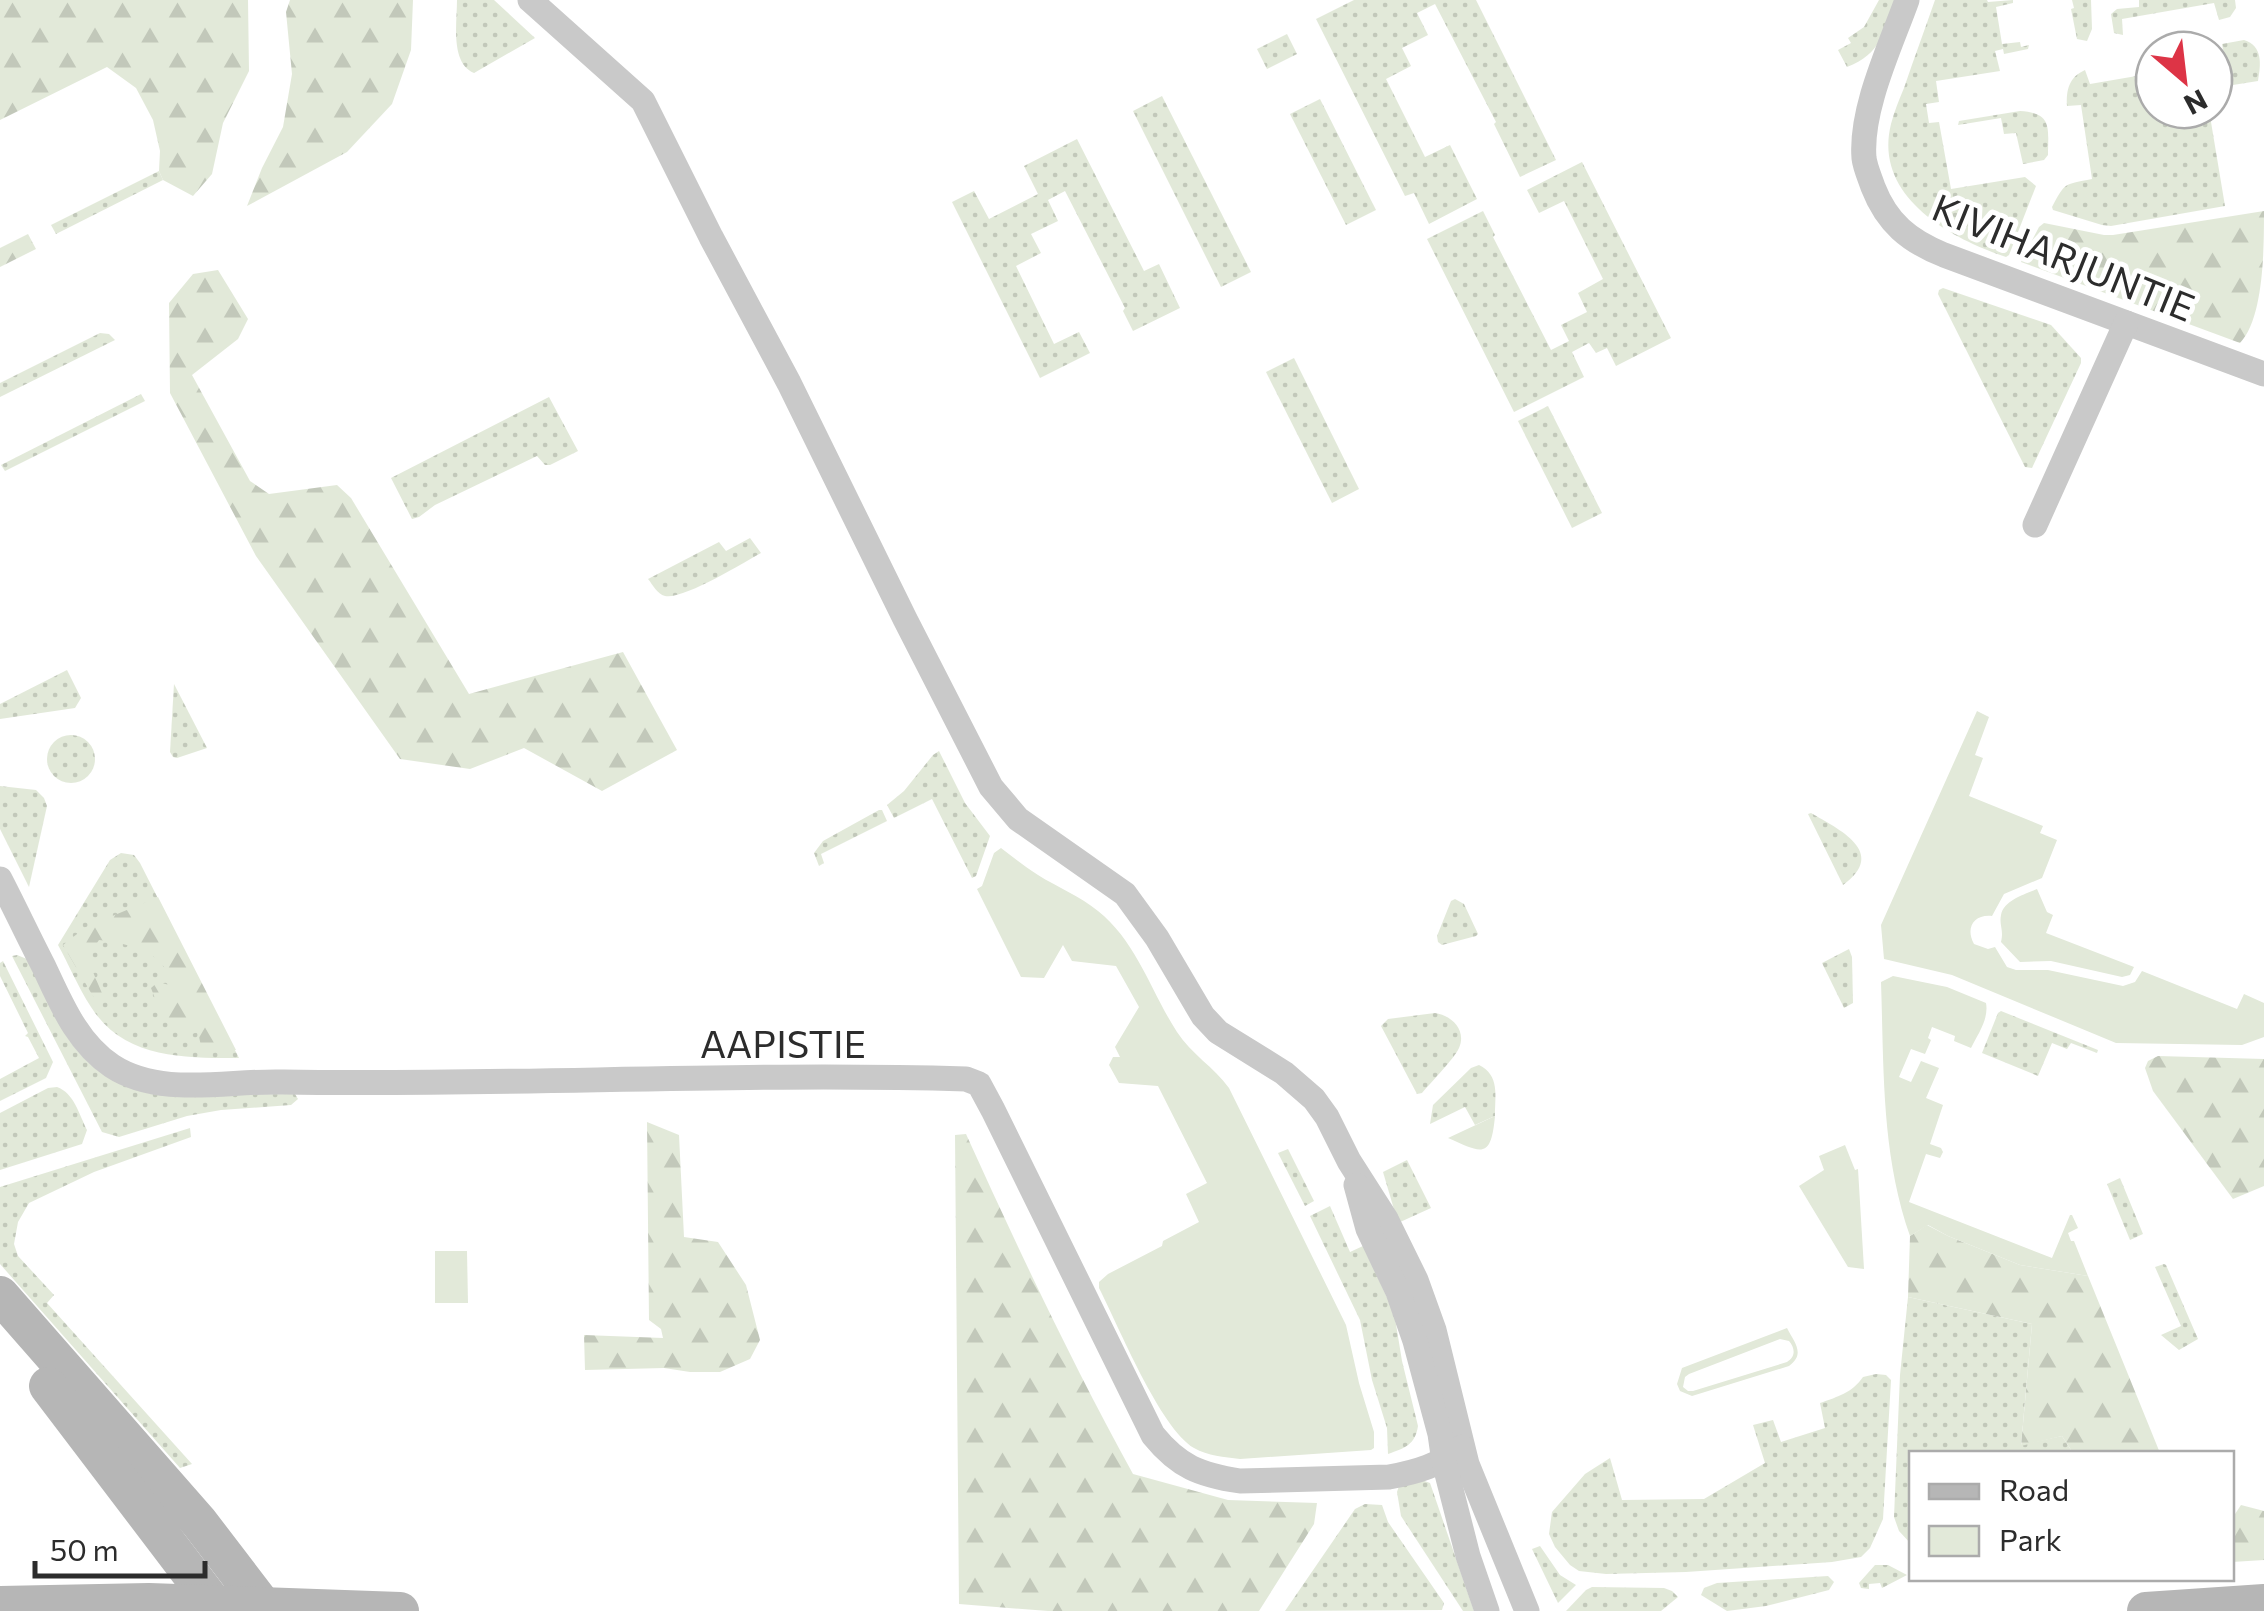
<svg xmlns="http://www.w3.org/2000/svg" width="2264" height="1611" font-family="Commissioner,sans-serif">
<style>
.grass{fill:url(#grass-dots)}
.forest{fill:url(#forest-firs)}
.park{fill:#e2e9d9;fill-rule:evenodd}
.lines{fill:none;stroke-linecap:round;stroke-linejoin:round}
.street{stroke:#c9c9c9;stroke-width:25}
.secondary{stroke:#b6b6b6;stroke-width:38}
.labels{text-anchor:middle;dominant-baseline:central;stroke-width:10;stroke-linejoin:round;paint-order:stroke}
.street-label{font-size:38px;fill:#2c2c2c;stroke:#fff}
</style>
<defs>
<pattern id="grass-dots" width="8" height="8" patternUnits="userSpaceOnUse" patternTransform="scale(2.5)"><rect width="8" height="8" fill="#e2e9d9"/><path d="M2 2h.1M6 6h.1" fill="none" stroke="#c2c8ba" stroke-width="1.8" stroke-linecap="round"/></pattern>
<pattern id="forest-firs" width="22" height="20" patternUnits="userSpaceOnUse" patternTransform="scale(2.5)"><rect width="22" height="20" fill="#e2e9d9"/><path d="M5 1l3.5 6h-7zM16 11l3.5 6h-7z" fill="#c2c8ba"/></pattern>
</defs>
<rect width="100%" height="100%" fill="#fff"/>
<g class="grass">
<path d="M457 0H494L535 38 474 73C450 63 457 23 457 0Z"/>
<path d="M1354 0H1476L1556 160 1520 177 1494 124 1496 122 1435 4 1417 13 1428 35 1402 48 1411 66 1386 79 1425 157 1450 145 1477 199 1429 224 1414 193 1405 196 1316 19Z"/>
<path d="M1879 0H1896C1884 32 1881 54 1847 67L1838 50 1851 43 1848 38 1864 27Z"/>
<path d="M1935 0H1987L1988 2 2013 0V3L1996 7 2002 44 2020 42 2021 47 2029 45 2028 49 2004 54 2003 49 1995 51 2000 71 1936 81 1939 102 1926 104 1929 123 1939 122 1951 189 2025 177 2036 186 2009 255 2006 257C1949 238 1873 196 1891 124 1894 112 1899 100 1904 88 1914 58 1925 29 1935 0Z"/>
<path d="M2072 0H2091L2092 29 2087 41 2077 39 2071 9 2074 8Z"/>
<path d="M2139 0H2235L2236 8 2230 17 2219 20 2214 3 2122 19 2123 35 2114 33 2111 14 2117 9 2139 7Z"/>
<path d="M1287 34 1297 54 1267 69 1257 49Z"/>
<path d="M2244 40C2263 46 2261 64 2258 81L2214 88V63L2225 60 2222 44Z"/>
<path d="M2085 70 2090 84 2154 73V110H2209L2225 206 2111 226 2102 225 2053 210 2052 207C2066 181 2064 185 2092 179L2081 105 2067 106C2066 90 2069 77 2085 70Z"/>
<path d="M1162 96 1251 272 1221 287 1133 111Z"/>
<path d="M1320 99 1376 210 1346 225 1290 114Z"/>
<path d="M2020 111C2053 113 2048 128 2048 155L2044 160 2023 164 2016 133 2004 134 2001 118 1958 125 1959 121Z"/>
<path d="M1077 139 1144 271 1159 264 1180 308 1133 331 1123 311 1125 308 1065 191 1048 200 1058 221 1031 234 1041 253 1016 266 1054 344 1079 332 1090 353 1040 378 952 202 974 191 989 219 1038 194 1024 166Z"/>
<path d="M1582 162 1671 338 1616 366 1607 348 1596 353 1589 343 1572 352 1584 377 1514 412 1427 239 1483 211 1495 235 1493 237 1551 350 1569 341 1561 325 1587 312 1578 293 1603 279 1564 201 1539 213 1527 190Z"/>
<path d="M159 171 163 180 56 234 51 225Z"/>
<path d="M1943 288 2051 325 2081 358V363L2032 468 2025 467 1938 294 1939 290Z"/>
<path d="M100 333 109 334 115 340 0 397V383Z"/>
<path d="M1294 358 1359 489 1332 503 1266 372Z"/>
<path d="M141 394 145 401 5 471 1 465Z"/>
<path d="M549 397 578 451 550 465H545L537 456 435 505 419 517 412 519 391 478Z"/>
<path d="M1548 406 1602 513 1572 528 1518 421Z"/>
<path d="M750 538 761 553C743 563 683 600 665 596 657 594 653 585 648 579L719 542 726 551Z"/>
<path d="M67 670 81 698 75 708 0 719V704Z"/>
<path d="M174 684 207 748 177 758 173 757 170 752Z"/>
<circle cx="71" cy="759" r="24"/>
<path d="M939 751 965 803 990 836 976 876 972 878 932 799 894 818 887 805 904 791 933 755Z"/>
<path d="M0 786 36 790 44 798 47 806 29 887 0 829Z"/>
<path d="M879 810H882L887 821 821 854 824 863 819 866 814 853 823 841Z"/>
<path d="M1811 813C1838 829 1889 852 1843 885L1808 814Z"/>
<path d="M121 853 134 855 140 863 239 1058C184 1058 124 1059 91 1007 78 987 69 965 58 945L110 860Z"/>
<path d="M1455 899 1464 904 1478 934 1476 936 1442 945 1438 942 1437 936 1451 901Z"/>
<path d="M1849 949 1852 957 1853 1003 1844 1008 1822 963Z"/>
<path d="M17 955 27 959C61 1027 75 1079 158 1095L295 1094 298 1099 291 1105 221 1110 187 1116 119 1137 102 1132 12 956Z"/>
<path d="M3 961 53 1062 46 1078 0 1101V1079L39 1058 28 1037 25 1036 28 1033 0 976V963Z"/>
<path d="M2001 1011 2098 1050 2097 1053 2071 1043 2067 1049 2052 1043 2038 1076 1982 1053 1998 1013Z"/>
<path d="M1435 1013C1451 1015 1467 1030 1459 1048 1454 1059 1431 1082 1422 1093L1417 1094 1381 1026 1388 1019Z"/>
<path d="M1479 1065C1500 1075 1495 1096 1495 1116L1475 1125 1465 1107 1430 1124 1433 1105 1471 1068Z"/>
<path d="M57 1087C74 1093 79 1114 87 1130L82 1144 0 1170V1113L48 1088Z"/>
<path d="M190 1128 191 1137 94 1172 29 1203 18 1222 14 1244 18 1256 54 1295 47 1303 192 1464 180 1468 0 1264V1187Z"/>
<path d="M1288 1149 1314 1201 1305 1206 1278 1153Z"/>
<path d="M1407 1160 1431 1208 1398 1223 1383 1172Z"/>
<path d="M2120 1178 2143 1234 2130 1240 2107 1184Z"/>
<path d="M1330 1206 1350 1252 1363 1246 1394 1312 1402 1361 1418 1426C1415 1445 1405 1448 1388 1454L1387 1428 1372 1380 1360 1320 1310 1216Z"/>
<path d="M2164 1264 2166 1265 2198 1339 2179 1350 2161 1335 2181 1326 2155 1267Z"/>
<path d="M1908 1297 2032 1324 2021 1445 2062 1436 2073 1453 1912 1454 1911 1544 1899 1531 1894 1517 1900 1375Z"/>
<path d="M1876 1374 1886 1375 1891 1380 1883 1519 1870 1548 1861 1557 1832 1562 1686 1572 1606 1574 1579 1571 1570 1565 1555 1547 1549 1534 1552 1512 1585 1474 1610 1458 1622 1500 1704 1499 1765 1463 1753 1425 1773 1420 1781 1442 1825 1428 1820 1403C1837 1397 1852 1393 1863 1377Z"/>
<path d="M1419 1479 1430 1483 1474 1611H1463L1401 1516 1397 1492 1400 1483Z"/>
<path d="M1365 1504 1382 1505 1388 1522 1444 1603 1442 1610 1285 1611 1355 1509Z"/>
<path d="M1540 1546 1560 1575 1576 1585 1558 1603 1532 1549Z"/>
<path d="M1875 1565H1888L1907 1575 1884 1587 1882 1588 1880 1583 1869 1584V1589L1861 1588 1859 1583Z"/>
<path d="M1828 1576 1834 1582 1829 1590 1766 1606 1727 1611 1701 1595 1704 1588 1717 1583Z"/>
<path d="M1592 1587 1664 1588 1672 1591 1678 1597 1661 1611H1566L1586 1590Z"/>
</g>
<g class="forest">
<path d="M0 0H248L249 71 223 123 212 174 193 196 163 180 159 171 160 151 153 120 136 88 107 67 0 120Z"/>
<path d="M290 0H413L411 50 392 104 347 152 247 206 262 168 283 127 292 74 286 12Z"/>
<path d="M2264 211C2264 248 2264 318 2240 343L2021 262 2039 227 2044 223 2104 235H2113Z"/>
<path d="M28 234 36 249 0 267V248Z"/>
<path d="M218 270 248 319 238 339 192 375 250 481 269 494 337 485 351 498 469 694 623 652 677 750 602 791 524 748 470 769 400 759 256 556 170 393 169 303 193 274Z"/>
<path d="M158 897 236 1050 206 1053 201 1046 198 1032 182 1037 157 1004 151 988 158 982 173 986C164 951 131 944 99 940L87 958 104 998 102 1002 97 1003 63 945 86 927Z"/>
<path d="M2158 1056 2264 1059V1186L2233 1199 2153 1091 2145 1068 2148 1061Z"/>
<path d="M647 1122 679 1135 684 1237 718 1242 746 1285 760 1340 750 1359 720 1372H690L664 1368 585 1370 584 1335 663 1338 661 1329 649 1320Z"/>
<path d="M966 1134C1018 1249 1072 1363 1133 1474L1228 1500 1317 1503 1314 1524 1259 1611H1048L959 1604 955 1135Z"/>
<path d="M1927 1225 1948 1236 2020 1265 2088 1276 2160 1453H2073L2062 1436 2021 1446 2032 1324 1908 1297 1910 1236Z"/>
<path d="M2241 1505 2264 1511V1560L2232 1562V1514H2235Z"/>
</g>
<g class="park">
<path d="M1977 711 1989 717 1975 755 1983 758 1969 796 2043 826 2040 833 2057 840 2042 878 2004 894 1992 916C1974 914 1965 928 1974 944L1988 949 1995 947 2007 967 2016 970H2048L2123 986 2135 982 2142 971 2237 1009 2244 994 2264 1003V1037L2242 1045 2116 1043 1952 975 1884 959 1881 925Z"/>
<path d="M1001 848C1013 857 1025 867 1038 875 1057 887 1080 896 1098 911 1137 942 1151 992 1177 1032 1191 1054 1214 1067 1229 1088L1346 1325 1359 1383 1374 1432V1448L1371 1450 1240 1459C1224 1457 1208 1456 1194 1448 1160 1428 1119 1327 1099 1288V1282L1108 1274 1162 1246 1163 1241 1199 1222 1186 1194 1207 1183 1158 1086 1119 1083 1109 1065 1113 1057H1120L1115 1047 1139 1007 1116 966 1072 961 1063 945 1044 978 1021 977 977 889 982 886 994 853Z"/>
<path d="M2037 889 2047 912 2053 915 2046 933 2134 967 2130 975 2122 977 2051 961 2020 962 2001 942C2004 929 1999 926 2001 915 2004 900 2024 895 2037 889Z"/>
<path d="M1893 976 1947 987 1986 1003C1989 1019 1978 1034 1971 1048L1954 1041 1955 1036 1932 1027 1928 1038 1931 1040 1925 1054 1911 1049 1899 1077 1911 1082 1921 1061 1939 1068 1926 1098 1943 1105 1930 1144 1941 1148 1943 1152 1940 1158 1926 1154 1909 1202 2052 1258 2070 1215H2072L2078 1228 2068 1233 2071 1241H2074L2088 1276 2020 1265 1948 1236 1928 1225 1910 1236C1881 1153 1884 1069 1881 982Z"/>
<path d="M1495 1116C1491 1160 1482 1153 1448 1138Z"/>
<path d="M1845 1145 1855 1170 1858 1169 1864 1269 1848 1267 1799 1186 1824 1170 1819 1156Z"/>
<path d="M435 1251H467L468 1303H435Z"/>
<path d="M1787 1328C1794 1342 1806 1354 1789 1366L1692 1396 1680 1391 1677 1384 1682 1368ZM1780 1339 1789 1341C1795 1348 1796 1357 1787 1362L1693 1391H1688L1683 1387 1685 1377 1689 1374Z"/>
</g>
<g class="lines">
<g class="street">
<path d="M530 0 643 101 711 237 789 383 905 619 991 787 1018 819 1125 894 1157 938 1203 1016 1218 1032 1284 1073 1314 1099 1327 1117 1349 1161 1386 1219 1416 1280 1434 1330 1467 1464 1527 1611"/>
<path d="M1907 0C1891 45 1860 109 1864 158 1865 167 1870 178 1873 187 1887 223 1909 241 1944 255L2264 374"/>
<path d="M2035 525 2126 323"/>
<path d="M0 879C15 908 29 938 44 967 61 1003 77 1043 112 1066 161 1098 228 1080 283 1082 510 1086 738 1072 966 1079L979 1084 993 1110 1153 1435C1179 1467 1200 1475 1240 1481L1389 1477C1417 1472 1440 1465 1462 1447"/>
<path d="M1356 1185 1368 1229 1398 1292 1415 1341 1440 1434 1444 1462 1468 1556 1487 1611"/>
</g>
<g class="secondary">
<path d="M0 1295 199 1522 267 1611"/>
<path d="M48 1386 219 1611"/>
<path d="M0 1605 149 1602 400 1611"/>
<path d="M2146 1611 2264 1603"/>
</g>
</g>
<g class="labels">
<g class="street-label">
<text transform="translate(2064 256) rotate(22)">KIVIHARJUNTIE</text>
<text x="783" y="1042">AAPISTIE</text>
</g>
</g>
<rect x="1909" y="1451" width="325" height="130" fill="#ffffff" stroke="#ababab" stroke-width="2.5"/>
<rect x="1929" y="1484" width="50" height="15" fill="#b6b6b6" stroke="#ababab" stroke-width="2.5"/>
<text x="1999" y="1501" font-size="30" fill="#2c2c2c">Road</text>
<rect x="1929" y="1526" width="50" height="30" fill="#e2e9d9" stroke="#ababab" stroke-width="2.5"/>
<text x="1999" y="1551" font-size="30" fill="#2c2c2c">Park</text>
<g transform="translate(2184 80) rotate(152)"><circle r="48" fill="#ffffff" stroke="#ababab" stroke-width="2.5"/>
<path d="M0-8L18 38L0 25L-18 38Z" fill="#dd3446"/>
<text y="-15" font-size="28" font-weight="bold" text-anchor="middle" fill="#2c2c2c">N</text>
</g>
<path d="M35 1561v15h170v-15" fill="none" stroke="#2c2c2c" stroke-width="5"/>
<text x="50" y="1561" font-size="30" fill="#2c2c2c" stroke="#ffffff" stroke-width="8" paint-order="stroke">50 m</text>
</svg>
